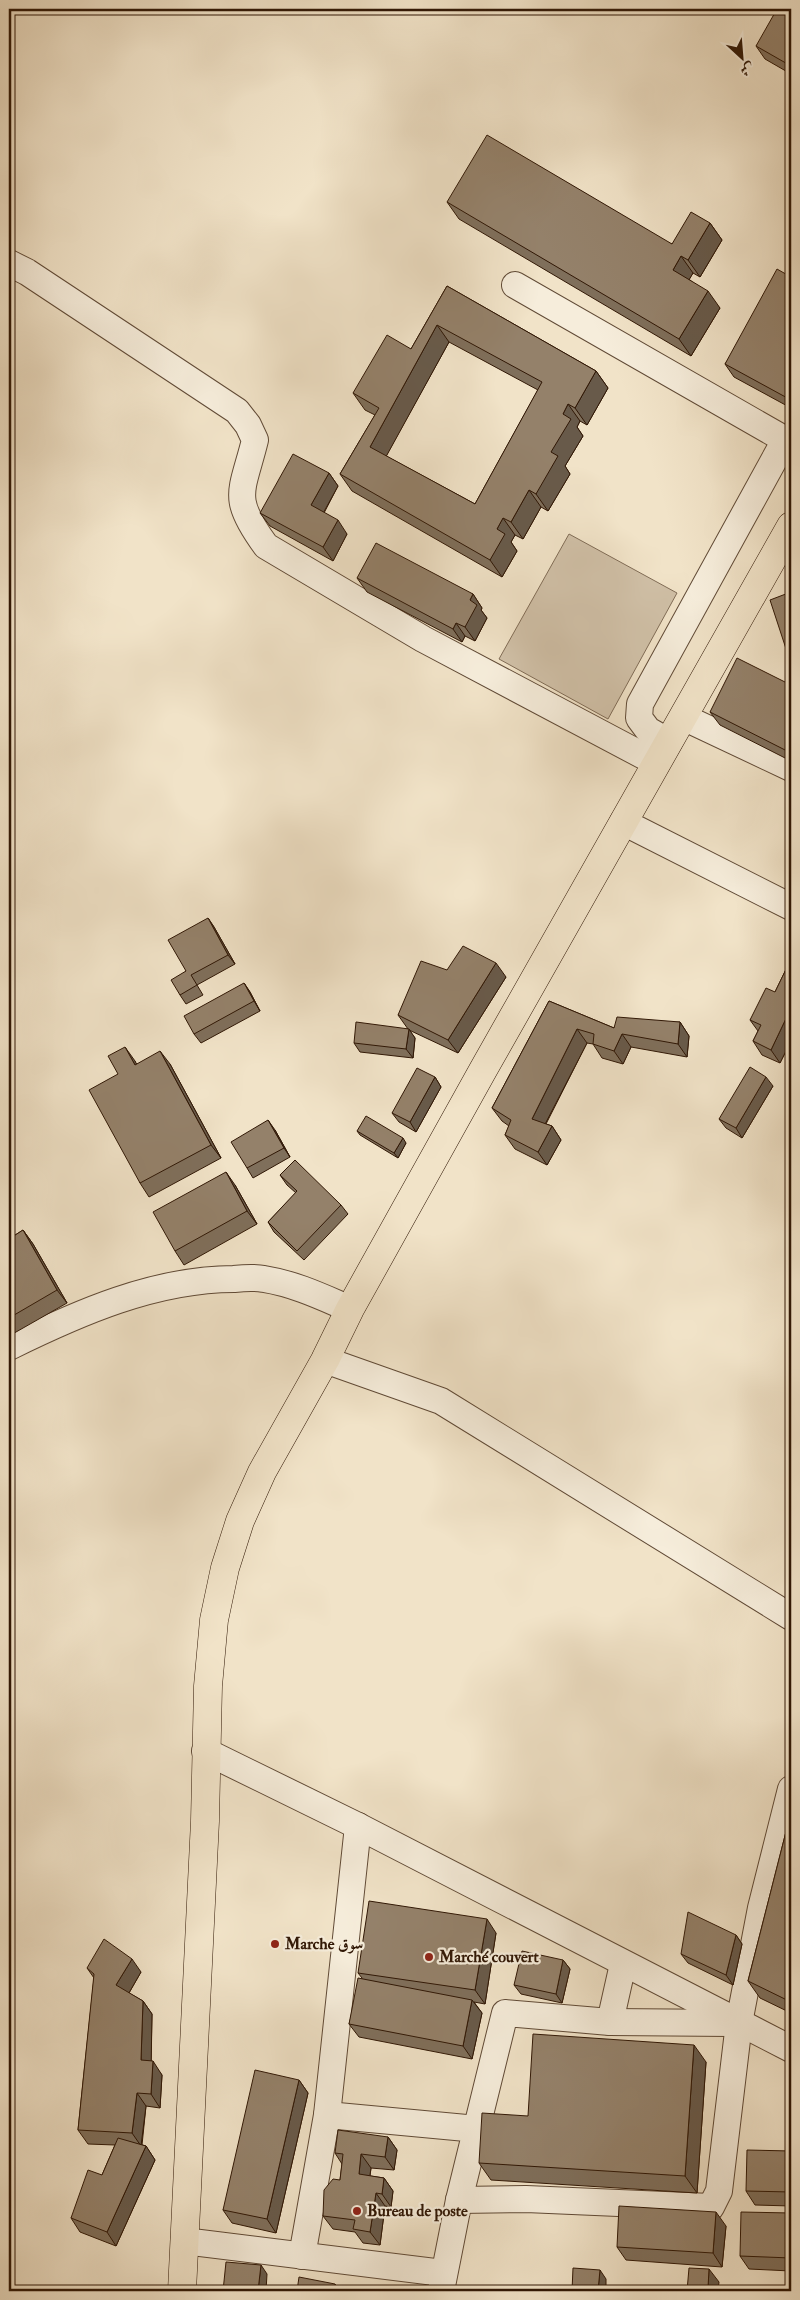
<svg xmlns="http://www.w3.org/2000/svg" width="800" height="2300" font-family="'IM FELL Double Pica',Amiri,serif">
<style>
.green{fill:#d0c0a7;stroke:#806c56}
.lines{fill:none;stroke-linecap:round;stroke-linejoin:round}
.minor-casing{stroke:#604a36;stroke-width:28}
.major-casing{stroke:#301705;stroke-width:29}
.minor{stroke:#f6eddb;stroke-width:26}
.major{stroke:#f1e3c8;stroke-width:28}
.wall{fill:#7f6f5b;stroke:#301705;fill-rule:evenodd}
.shaded-wall{fill:#685a4a;stroke:#301705}
.building{fill:#94816a;stroke:#301705;fill-rule:evenodd}
.poi-dot{fill:#8f2418;stroke:#f6eddb;stroke-width:2}
.labels{text-anchor:middle;dominant-baseline:central;stroke-width:4.5;stroke-linejoin:round;paint-order:stroke}
.poi-label{font-size:16px;font-weight:bold;fill:#301705;stroke:#f6eddb;text-anchor:start}
</style>
<rect width="100%" height="100%" fill="#f1e3c8"/>
<filter id="stains"><feTurbulence type="fractalNoise" baseFrequency=".004" numOctaves="4"/><feColorMatrix values="0 0 0 0 .2 0 0 0 0 .09 0 0 0 0 .02 0 0 0 .5 -.17"/></filter>
<radialGradient id="worn" r=".72"><stop offset=".6" stop-color="#630" stop-opacity="0"/><stop offset="1" stop-color="#630" stop-opacity=".3"/></radialGradient>
<path class="green" d="M569 534 677 593 608 719 499 659Z"/>
<g class="lines">
<g class="minor-casing">
<g id="minor">
<path d="M9 263 27 272 237 411 248 425 255 440C242 493 230 497 266 546L423 639 657 763"/>
<path d="M515 285 791 443"/>
<path d="M683 717 791 768"/>
<path d="M669 742 648 730 639 718 640 704 785 440"/>
<path d="M623 822 791 907"/>
<path d="M9 1347C78 1313 155 1279 234 1279 243 1278 254 1277 264 1279 295 1284 322 1297 350 1309"/>
<path d="M325 1360 441 1401 791 1617"/>
<path d="M205 1751 358 1826 791 2049"/>
<path d="M610 2022 732 2023"/>
<path d="M327 2115 477 2129"/>
<path d="M459 2200 526 2199 711 2207 719 2191 739 2023 761 1908 791 1789"/>
<path d="M184 2241 443 2273"/>
<path d="M302 2256 327 2115 358 1826"/>
<path d="M441 2291 459 2200 505 2013 610 2022 623 1964"/>
</g>
</g>
<g class="major-casing">
<path id="major" d="M182 2291 205 1821 208 1686 214 1620 225 1568 240 1521 262 1472 325 1360 350 1309 483 1070 791 526"/>
</g>
<use href="#minor" class="minor"/>
<use href="#major" class="major"/>
</g>
<g class="wall">
<path d="M791 9V74L765 59 756 46Z"/>
<path d="M447 202 672 244 710 223 722 240 700 277 693 273 689 279 720 308 691 356 459 219Z"/>
<path d="M791 277V408L734 377 725 364Z"/>
<path d="M447 286 596 371 608 388 587 425 580 421 577 427 583 436 565 466 570 474 548 511 541 507 523 539 515 535 511 542 517 551 502 577 352 491 340 474 375 415 365 410 353 393 411 349ZM449 342 538 390 475 504 386 456Z"/>
<path d="M329 473 338 486 324 513 347 534 333 561 270 526 260 513Z"/>
<path d="M357 578 473 594 482 608 481 610 487 618 475 641 465 636 462 642 367 592Z"/>
<path d="M791 685V761L720 725 710 712Z"/>
<path d="M208 918 214 927 235 964 197 985 203 995 186 1004 180 995 186 971Z"/>
<path d="M791 959V1041L780 1063 762 1055 753 1041 758 1031 750 1020 775 992Z"/>
<path d="M447 970 506 977 458 1053 409 1030 415 1038 413 1058 360 1052 354 1043 408 1029 398 1015Z"/>
<path d="M244 983 250 992 260 1011 201 1043 194 1034Z"/>
<path d="M549 1001 614 1028 680 1022 689 1036 687 1057 631 1047 623 1064 602 1058 593 1044 587 1043 546 1124 552 1126 561 1140 547 1165 515 1149 505 1135 509 1126 502 1121 492 1108Z"/>
<path d="M135 1061 136 1064H170L221 1158 149 1197 140 1183 118 1074Z"/>
<path d="M435 1077 441 1087 416 1132 399 1122 392 1113Z"/>
<path d="M773 1086 742 1138 726 1128 719 1119Z"/>
<path d="M275 1130 290 1157 253 1178 247 1168Z"/>
<path d="M357 1131 406 1143 398 1158 360 1135Z"/>
<path d="M280 1175 341 1205 348 1214 304 1260 274 1232 268 1222 296 1193 287 1185Z"/>
<path d="M235 1185 257 1224 184 1265 175 1251Z"/>
<path d="M23 1230 33 1244 67 1303 9 1336V1239Z"/>
<path d="M791 1812V2013L760 1998 748 1981Z"/>
<path d="M496 1933 485 2004 474 2002 482 2013 472 2059 359 2037 349 2024 362 1978 358 1973Z"/>
<path d="M736 1935 742 1944 733 1985 688 1963 681 1954Z"/>
<path d="M563 1960 570 1969 562 2003 521 1994 514 1985Z"/>
<path d="M87 1968 141 1972 129 1993 143 2001 152 2014 151 2061 162 2075 160 2108 146 2106 142 2145 146 2146 155 2160 116 2246 80 2232 71 2218 102 2175 115 2145 88 2144 78 2130 94 1978Z"/>
<path d="M706 2062 697 2193 491 2180 479 2163 528 2116Z"/>
<path d="M299 2080 308 2093 276 2233 232 2223 223 2210Z"/>
<path d="M388 2137 397 2150 394 2170 371 2168 370 2176 384 2178 393 2191 391 2207 385 2206 380 2245 363 2243 355 2232 333 2229 323 2216 340 2180 342 2164 335 2153Z"/>
<path d="M791 2151V2206L755 2205 746 2191Z"/>
<path d="M791 2213V2271L749 2269 740 2256Z"/>
<path d="M726 2226 722 2267 626 2260 617 2247Z"/>
</g>
<g class="shaded-wall">
<path d="M710 223 722 240 700 277 688 260Z"/>
<path d="M681 256 693 273 685 287 673 270Z"/>
<path d="M708 291 720 308 691 356 679 339Z"/>
<path d="M437 325 449 342 382 464 370 447Z"/>
<path d="M596 371 608 388 587 425 575 408Z"/>
<path d="M568 404 580 421 577 427 583 436 565 466 570 474 548 511 536 494 563 414Z"/>
<path d="M329 473 338 486 320 519 311 505Z"/>
<path d="M529 490 541 507 523 539 511 522Z"/>
<path d="M503 518 515 535 511 542 517 551 502 577 490 560 497 529Z"/>
<path d="M338 520 347 534 333 561 323 547Z"/>
<path d="M473 594 482 608 481 610 487 618 475 641 465 627 470 600Z"/>
<path d="M456 623 465 636 462 642 453 629Z"/>
<path d="M208 918 214 927 235 964 228 955Z"/>
<path d="M496 963 506 977 458 1053 448 1040Z"/>
<path d="M244 983 250 992 260 1011 254 1001Z"/>
<path d="M791 1008V1041L780 1063 771 1050Z"/>
<path d="M680 1022 689 1036 687 1057 678 1044Z"/>
<path d="M409 1029 415 1038 413 1058 406 1049Z"/>
<path d="M577 1029 587 1043 541 1132 532 1119Z"/>
<path d="M622 1034 631 1047 623 1064 614 1051Z"/>
<path d="M125 1047 135 1061 144 1078 135 1065Z"/>
<path d="M160 1051 170 1064 221 1158 211 1145Z"/>
<path d="M435 1077 441 1087 416 1132 410 1122Z"/>
<path d="M766 1077 773 1086 742 1138 736 1128Z"/>
<path d="M268 1120 275 1130 290 1157 284 1148Z"/>
<path d="M552 1126 561 1140 547 1165 538 1152Z"/>
<path d="M403 1138 406 1143 398 1158 394 1153Z"/>
<path d="M226 1172 235 1185 257 1224 247 1211Z"/>
<path d="M23 1230 33 1244 67 1303 57 1290Z"/>
<path d="M487 1919 496 1933 485 2004 475 1990Z"/>
<path d="M736 1935 742 1944 733 1985 726 1975Z"/>
<path d="M132 1959 141 1972 126 1998 116 1985Z"/>
<path d="M563 1960 570 1969 562 2003 556 1994Z"/>
<path d="M472 2000 482 2013 472 2059 463 2046Z"/>
<path d="M143 2001 152 2014 151 2073 141 2060Z"/>
<path d="M694 2045 706 2062 697 2193 685 2176Z"/>
<path d="M153 2061 162 2075 160 2108 151 2094Z"/>
<path d="M299 2080 308 2093 276 2233 267 2219Z"/>
<path d="M137 2093 146 2106 141 2146 132 2133Z"/>
<path d="M388 2137 397 2150 394 2170 385 2157Z"/>
<path d="M146 2146 155 2160 116 2246 107 2232Z"/>
<path d="M361 2154 371 2168 368 2188 359 2174Z"/>
<path d="M384 2178 393 2191 391 2207 382 2194Z"/>
<path d="M376 2193 385 2206 380 2245 370 2232Z"/>
<path d="M716 2212 726 2226 722 2267 713 2253Z"/>
<path d="M261 2265 267 2274 266 2291H258Z"/>
<path d="M709 2269 719 2282 718 2291 708 2288Z"/>
<path d="M600 2270 606 2279V2291H598Z"/>
<path d="M335 2284 341 2291H334Z"/>
</g>
<g class="building">
<path d="M777 9H791V66L756 46Z"/>
<path d="M487 135 672 244 691 212 710 223 688 260 681 256 673 270 708 291 679 339 447 202Z"/>
<path d="M777 269 791 277V400L725 364Z"/>
<path d="M447 286 596 371 575 408 568 404 563 414 571 419 551 452 558 456 536 494 529 490 511 522 503 518 497 529 505 534 490 560 340 474 379 408 353 393 387 335 411 349ZM437 325 542 382 475 504 370 447Z"/>
<path d="M293 454 329 473 311 505 338 520 323 547 260 513Z"/>
<path d="M376 543 473 594 470 600 477 605 465 627 456 623 453 629 357 578Z"/>
<path d="M791 592V664L770 600Z"/>
<path d="M737 658 791 685V753L710 712Z"/>
<path d="M208 918 228 955 191 975 197 985 180 995 171 980 186 971 168 940Z"/>
<path d="M463 946 496 963 448 1040 398 1015 421 961 447 970Z"/>
<path d="M791 959V1008L771 1050 753 1041 761 1025 750 1020 766 988 775 992Z"/>
<path d="M244 983 254 1001 194 1034 184 1016Z"/>
<path d="M549 1001 614 1028 617 1017 680 1022 678 1044 622 1034 614 1051 593 1044 594 1034 577 1029 532 1119 552 1126 538 1152 505 1135 511 1120 492 1108Z"/>
<path d="M356 1022 409 1029 406 1049 354 1043Z"/>
<path d="M125 1047 135 1065 160 1051 211 1145 140 1183 89 1090 118 1074 108 1056Z"/>
<path d="M750 1067 766 1077 736 1128 719 1119Z"/>
<path d="M417 1068 435 1077 410 1122 392 1113Z"/>
<path d="M366 1116 403 1138 394 1153 357 1131Z"/>
<path d="M268 1120 284 1148 247 1168 231 1142Z"/>
<path d="M295 1160 341 1205 297 1251 268 1222 297 1191 280 1175Z"/>
<path d="M226 1172 247 1211 175 1251 153 1212Z"/>
<path d="M23 1230 57 1290 9 1318V1239Z"/>
<path d="M791 1812V2002L748 1981Z"/>
<path d="M369 1901 487 1919 475 1990 358 1973Z"/>
<path d="M688 1912 736 1935 726 1975 681 1954Z"/>
<path d="M104 1939 132 1959 116 1985 143 2001 141 2060 153 2061 151 2094 137 2093 132 2133 78 2130 94 1974 87 1968Z"/>
<path d="M522 1951 563 1960 556 1994 514 1985Z"/>
<path d="M358 1978 472 2000 463 2046 349 2024Z"/>
<path d="M533 2034 694 2045 685 2176 479 2163 482 2113 528 2116Z"/>
<path d="M255 2070 299 2080 267 2219 223 2210Z"/>
<path d="M338 2130 388 2137 385 2157 361 2154 359 2174 384 2178 382 2194 376 2193 370 2232 353 2229 355 2220 323 2216 324 2190 333 2179 340 2180 343 2154 335 2153Z"/>
<path d="M118 2138 146 2146 107 2232 71 2218 88 2170 102 2175Z"/>
<path d="M747 2150 791 2151V2192L746 2191Z"/>
<path d="M619 2206 716 2212 713 2253 617 2247Z"/>
<path d="M741 2212 791 2213V2258L740 2256Z"/>
<path d="M226 2262 261 2265 258 2291H223Z"/>
<path d="M573 2268 600 2270 598 2291H572Z"/>
<path d="M689 2268 709 2269 708 2288 744 2290 743 2291H687Z"/>
<path d="M299 2277 335 2284 334 2291H297Z"/>
</g>
<g class="poi-dot">
<circle cx="275" cy="1944" r="5"/>
<circle cx="429" cy="1957" r="5"/>
<circle cx="357" cy="2211" r="5"/>
</g>
<g class="labels">
<g class="poi-label">
<text x="285" y="1944">Marche سوق</text>
<text x="439" y="1957">Marché couvert</text>
<text x="367" y="2211">Bureau de poste</text>
</g>
</g>
<rect width="800" height="2300" fill="none" stroke="#f1e3c8" stroke-width="30"/>
<rect x="10" y="10" width="780" height="2280" fill="none" stroke="#301705" stroke-width="2.5"/>
<rect x="15" y="15" width="770" height="2270" fill="none" stroke="#301705"/>
<g transform="translate(742 58) rotate(154)" stroke="#f6eddb" stroke-width="4" paint-order="stroke">
<path d="M0-4L9 19L0 12L-9 19Z" fill="#301705"/>
<text y="-8" font-size="14" font-weight="bold" text-anchor="middle" fill="#301705">ش</text>
</g>
<rect width="100%" height="100%" filter="url(#stains)"/>
<rect width="100%" height="100%" fill="url(#worn)"/>
</svg>
